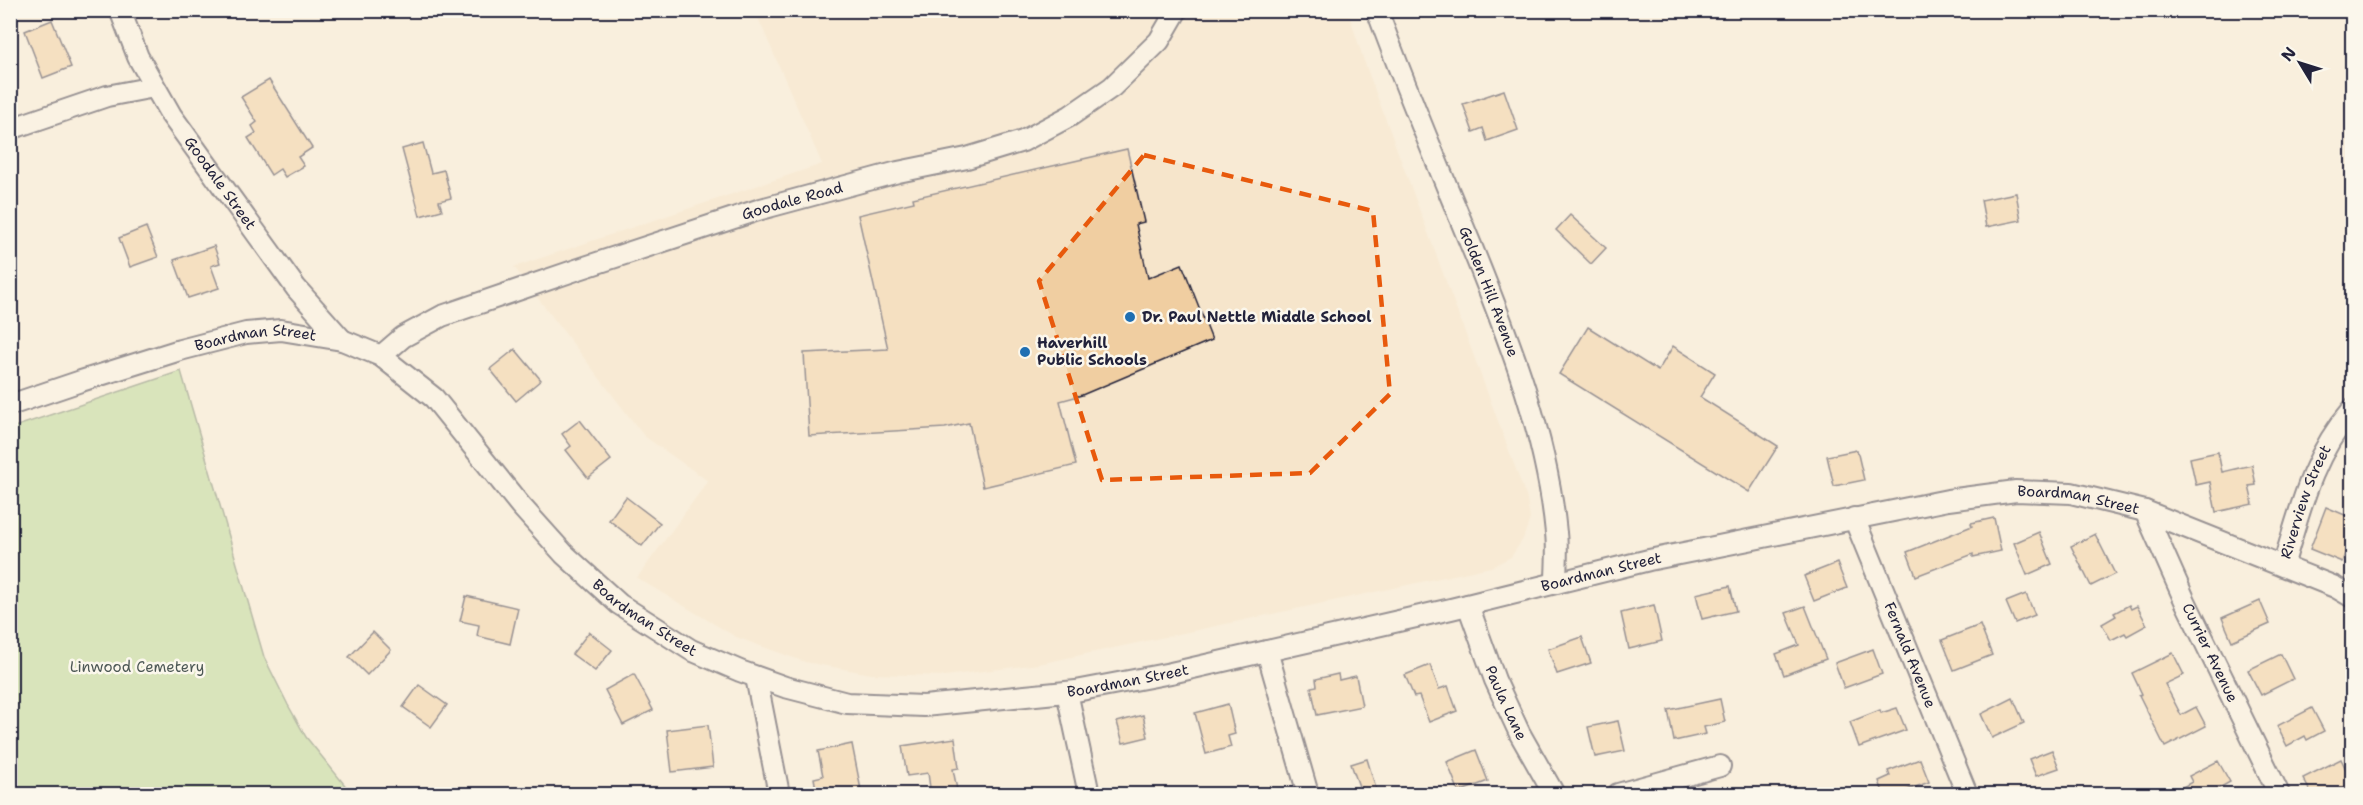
<svg xmlns="http://www.w3.org/2000/svg" width="2363" height="805" font-family="'Shantell Sans',sans-serif">
<style>
.built{fill:#f6e5cb}
.green{fill:#b2d793;stroke:#6a7c67;stroke-width:1.5}
.building{fill:#f0cea1;stroke:#22223b;stroke-width:1.5}
.lines{fill:none;stroke-linecap:round;stroke-linejoin:round}
.street-casing{stroke:#22223b;stroke-width:24}
.street{stroke:#fbf7ec;stroke-width:20}
.marked{fill:none;stroke:#e8590c;stroke-width:4.5;stroke-dasharray:12 8;stroke-linejoin:round}
.poi-dot{fill:#1f6fb2;stroke:#fbf7ec;stroke-width:2}
.labels{text-anchor:middle;dominant-baseline:central;stroke-width:5;stroke-linejoin:round;paint-order:stroke}
.street-label{font-size:15px;fill:#22223b;stroke:#fbf7ec}
.poi-label{font-size:15px;font-weight:bold;fill:#22223b;stroke:#fbf7ec;text-anchor:start}
.park-label{font-size:15px;fill:#4d5855;stroke:#fbf7ec}
</style>
<rect width="100%" height="100%" fill="#f9efdd"/>
<filter id="ink" filterUnits="userSpaceOnUse"><feTurbulence type="fractalNoise" baseFrequency=".0167" numOctaves="2"/><feDisplacementMap in="SourceGraphic" scale="12" xChannelSelector="R" yChannelSelector="G"/><feConvolveMatrix kernelMatrix="1 2 1 2 8 2 1 2 1" color-interpolation-filters="sRGB"/></filter>
<g filter="url(#ink)">
<path class="built" d="M755 11H1348L1363 58 1527 499 1530 519 1523 539 1511 557 1491 567 1039 664 945 676 871 674 805 662 736 637 637 578 708 481 644 436 514 267 822 164Z"/>
<path class="green" d="M181 371 264 657 288 705 306 737 352 794H11V428Z"/>
<g class="building">
<path d="M52 20 71 67 43 78 25 31Z"/>
<path d="M269 80 312 148 298 157 304 166 285 177 280 169 271 175 248 138 256 133 252 126 257 122 241 97Z"/>
<path d="M1504 90 1518 130 1487 141 1483 128 1473 132 1463 104Z"/>
<path d="M423 143 431 173 444 170 451 198 439 201 442 210 420 216 402 149Z"/>
<path d="M1127 149 1144 222 1136 224 1148 278 1182 264 1212 340 1082 395 1060 401 1076 465 983 487 969 423 945 428 809 436 804 353 888 349 858 215 914 202 913 198Z"/>
<path d="M2016 193 2021 220 1986 227 1981 200Z"/>
<path d="M1570 215 1606 248 1591 264 1556 230Z"/>
<path d="M146 227 158 257 130 267 119 238Z"/>
<path d="M214 246 220 263 211 266 219 288 188 298 174 260Z"/>
<path d="M1588 327 1658 371 1673 346 1715 373 1700 397 1778 446 1749 492 1559 374Z"/>
<path d="M515 349 541 380 516 401 490 369Z"/>
<path d="M580 420 611 460 588 478 566 450 571 446 562 434Z"/>
<path d="M1857 450 1864 480 1834 486 1827 456Z"/>
<path d="M2218 452 2222 472 2252 465 2256 485 2249 486 2253 504 2216 512 2210 482 2196 485 2190 458Z"/>
<path d="M626 497 660 523 642 546 609 520Z"/>
<path d="M2326 507 2352 518V535L2342 562 2310 549Z"/>
<path d="M1994 518 2001 551 1973 557V554L1916 576 1907 552 1972 526 1971 523Z"/>
<path d="M2039 532 2052 564 2027 575 2014 543Z"/>
<path d="M2095 534 2115 574 2091 586 2071 546Z"/>
<path d="M1837 563 1847 588 1814 601 1804 576Z"/>
<path d="M1730 586 1736 611 1702 619 1696 594Z"/>
<path d="M2026 594 2035 615 2015 623 2006 602Z"/>
<path d="M466 596 518 608 510 644 477 636 479 625 460 621Z"/>
<path d="M2260 601 2270 624 2232 641 2222 618Z"/>
<path d="M1654 605 1662 641 1629 649 1621 613Z"/>
<path d="M2129 605 2131 609 2137 606 2147 625 2127 636 2125 633 2111 640 2102 624 2116 616 2114 613Z"/>
<path d="M1805 606 1826 659 1784 675 1776 654 1799 645 1786 613Z"/>
<path d="M1980 625 1992 655 1954 670 1942 640Z"/>
<path d="M373 632 391 650 367 675 349 657Z"/>
<path d="M589 632 612 650 595 671 572 654Z"/>
<path d="M1582 637 1591 663 1557 674 1548 649Z"/>
<path d="M1873 649 1882 674 1844 688 1835 663Z"/>
<path d="M2173 653 2184 675 2165 684 2181 715 2196 707 2206 726 2165 747 2139 695 2142 694 2132 673Z"/>
<path d="M2281 654 2293 679 2261 695 2248 670Z"/>
<path d="M1430 665 1439 689 1448 686 1457 711 1429 722 1419 696 1414 697 1405 675Z"/>
<path d="M634 674 653 710 623 725 605 690Z"/>
<path d="M1338 674 1339 680 1356 676 1362 706 1317 715 1311 687 1317 686 1316 679Z"/>
<path d="M419 685 447 705 431 727 403 707Z"/>
<path d="M2013 698 2024 723 1992 738 1981 714Z"/>
<path d="M1720 699 1725 722 1704 727 1706 734 1674 741 1668 710Z"/>
<path d="M1228 704 1235 734 1228 736 1231 747 1206 754 1195 713Z"/>
<path d="M1897 708 1906 730 1859 747 1850 722 1880 710 1881 713Z"/>
<path d="M2312 708 2324 731 2307 740 2305 736 2287 746 2277 726Z"/>
<path d="M1143 715 1148 737 1123 743 1117 722Z"/>
<path d="M1618 721 1625 751 1595 757 1588 727Z"/>
<path d="M708 725 713 767 672 772 667 730Z"/>
<path d="M955 738 959 768 953 769 958 795H931L928 773 907 776 902 746Z"/>
<path d="M852 744 862 795H817L814 778 823 776 818 751Z"/>
<path d="M1476 750 1488 781 1459 792 1447 762Z"/>
<path d="M2052 750 2059 768 2036 776 2029 759Z"/>
<path d="M1367 759 1378 795H1362L1351 764Z"/>
<path d="M1920 759 1929 782 1894 795H1884L1879 781 1890 776 1888 771Z"/>
<path d="M2341 759 2352 782V790L2344 795H2312L2303 778Z"/>
<path d="M2218 761 2230 782 2207 795H2168L2192 782 2189 776Z"/>
</g>
<g class="lines">
<g class="street-casing">
<g id="street">
<path id="s1" d="M120 10 138 57 171 115 296 288 342 340"/>
<path id="s2" d="M1377 10C1407 93 1442 174 1475 255 1511 344 1547 437 1556 533 1558 550 1556 567 1556 583"/>
<path d="M10 129 107 96 154 87"/>
<path id="s3" d="M381 356 403 337 442 316 576 270 761 209 898 172 967 158 1023 141 1070 116 1112 87 1159 41 1177 10"/>
<path id="s4" d="M10 405 81 381 180 350 246 333 281 330 342 340 381 356 434 398 520 505 564 554 619 604 691 650 740 671 785 687 847 703 924 706 1076 691 1171 673 1451 609 1649 560 1948 500 2016 491 2071 493 2145 511 2335 587 2352 597"/>
<path id="s5" d="M2145 511 2185 601 2279 794"/>
<path id="s6" d="M1854 518 1967 794"/>
<path id="s7" d="M2283 566C2300 510 2312 456 2352 410"/>
<path id="s8" d="M1468 605 1495 680 1520 734 1554 794"/>
<path d="M1267 651 1308 794"/>
<path d="M756 677 779 794"/>
<path d="M1067 692 1089 794"/>
<path d="M1618 794 1720 766"/>
</g>
</g>
<use href="#street" class="street"/>
</g>
</g>
<path d="M0 0H2363V805H0ZM1144 155 1373 211 1390 394 1310 473 1102 480 1039 281Z" fill="#f9efdd" fill-opacity=".55" fill-rule="evenodd"/>
<path class="marked" d="M1144 155 1373 211 1390 394 1310 473 1102 480 1039 281Z"/>
<g class="poi-dot">
<circle cx="1130" cy="317" r="6"/>
<circle cx="1025" cy="352" r="6"/>
</g>
<g class="labels">
<g class="street-label">
<text stroke="none"><textPath href="#s1" startOffset="201">Goodale Street</textPath></text>
<text stroke="none"><textPath href="#s3" startOffset="442">Goodale Road</textPath></text>
<text stroke="none"><textPath href="#s2" startOffset="303">Golden Hill Avenue</textPath></text>
<text stroke="none"><textPath href="#s4" startOffset="256">Boardman Street</textPath></text>
<text stroke="none"><textPath href="#s4" startOffset="2236">Boardman Street</textPath></text>
<text stroke="none"><textPath href="#s7" startOffset="68">Riverview Street</textPath></text>
<text stroke="none"><textPath href="#s4" startOffset="1750">Boardman Street</textPath></text>
<text stroke="none"><textPath href="#s4" startOffset="760">Boardman Street</textPath></text>
<text stroke="none"><textPath href="#s5" startOffset="156">Currier Avenue</textPath></text>
<text stroke="none"><textPath href="#s6" startOffset="148">Fernald Avenue</textPath></text>
<text stroke="none"><textPath href="#s4" startOffset="1264">Boardman Street</textPath></text>
<text stroke="none"><textPath href="#s8" startOffset="105">Paula Lane</textPath></text>
</g>
<g class="poi-label">
<text x="1142" y="317">Dr. Paul Nettle Middle School</text>
<text x="1037" y="343">Haverhill<tspan x="1037" dy="17">Public Schools</tspan></text>
</g>
<g class="park-label">
<text x="137" y="667">Linwood Cemetery</text>
</g>
</g>
<rect width="2363" height="805" fill="none" stroke="#fbf7ec" stroke-width="36"/>
<rect x="18" y="18" width="2327" height="769" fill="none" stroke="#22223b" stroke-width="2" filter="url(#ink)"/>
<g transform="translate(2300 63) rotate(308)" stroke="#fbf7ec" stroke-width="4.5" paint-order="stroke">
<path d="M0-4.5L10 22L0 15L-10 22Z" fill="#22223b"/>
<text y="-9" font-size="16" font-weight="bold" text-anchor="middle" fill="#22223b">N</text>
</g>
</svg>
